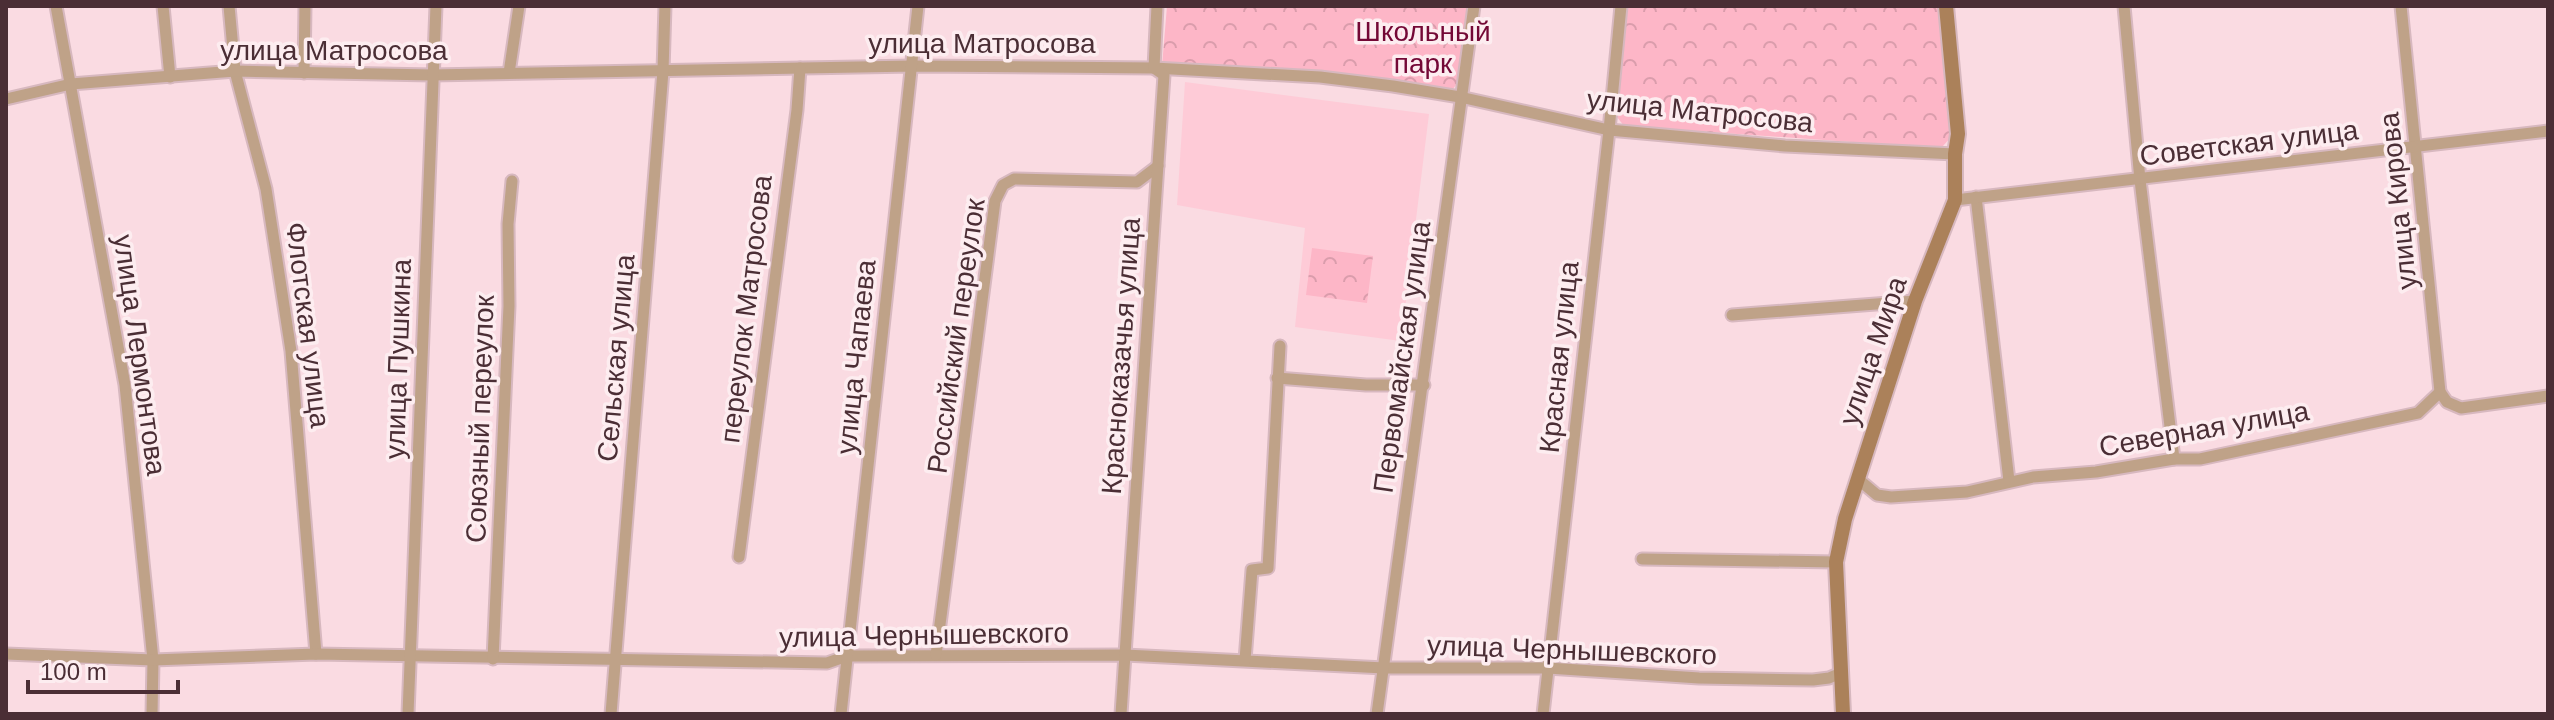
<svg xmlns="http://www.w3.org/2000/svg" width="2554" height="720" font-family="Arial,sans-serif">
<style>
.built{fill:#fecbd7}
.park{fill:url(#park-crowns)}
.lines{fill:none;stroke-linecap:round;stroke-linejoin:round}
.street-casing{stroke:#d7b8bf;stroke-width:15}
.secondary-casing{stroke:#d7b8bf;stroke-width:18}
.street{stroke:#bfa288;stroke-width:11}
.secondary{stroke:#ab815a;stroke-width:14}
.labels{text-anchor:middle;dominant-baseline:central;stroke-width:7;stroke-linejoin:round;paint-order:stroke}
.park-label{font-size:28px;fill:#740836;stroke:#fdedf0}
.street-label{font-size:28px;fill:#4b2e35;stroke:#fdedf0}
</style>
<defs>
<pattern id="park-crowns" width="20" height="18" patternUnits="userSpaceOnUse" patternTransform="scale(2)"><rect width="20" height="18" fill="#fdb6c7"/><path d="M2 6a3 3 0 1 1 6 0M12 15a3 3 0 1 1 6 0" fill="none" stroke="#da9dac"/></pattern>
</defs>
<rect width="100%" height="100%" fill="#fadbe2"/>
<path class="built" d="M1185 82 1429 114 1401 341 1295 327 1305 228 1177 205Z"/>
<g class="park">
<path d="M1167 6H1470L1459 81 1453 89 1442 90 1299 69 1162 66Z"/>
<path d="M1627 6H1941L1953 135 1942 147 1936 148 1624 126 1617 117Z"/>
<path d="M1312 248 1373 256 1367 303 1306 295Z"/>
</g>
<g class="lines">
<g class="street-casing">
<g id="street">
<path d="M56 6 125 385 153 660 152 714"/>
<path d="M163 6 170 77"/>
<path d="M229 6 235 71 266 189 291 351 316 654"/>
<path d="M2124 6 2140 180 2174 459"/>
<path d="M2401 6 2440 392"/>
<path d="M304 73 305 6"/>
<path d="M509 73 519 6"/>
<path d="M6 99 71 84 235 71 432 75 913 66 1154 68 1320 77 1393 86 1460 97 1609 130 1785 146 1955 154"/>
<path d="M1976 197 2009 481"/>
<path d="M1955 200 2548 131"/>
<path d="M1732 315 1915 301"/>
<path d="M1277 378 1366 385H1424"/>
<path d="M1858 479 1877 495 1891 497 1967 492 2033 477 2096 472 2174 459H2200L2418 413 2440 392 2447 402 2461 408 2548 396"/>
<path d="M739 557 797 110 800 68"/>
<path d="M1642 559 1836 562"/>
<path d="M6 654 153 660 316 654 827 663 847 656 1125 655 1384 668H1548L1699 678 1813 680 1829 678 1841 673"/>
<path d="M936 655 995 201 1003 185 1014 179 1137 182 1158 166"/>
<path d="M493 659 509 306 508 224 512 181"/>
<path d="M1245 660 1252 570 1268 568 1280 346"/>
<path d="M408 714 436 6"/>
<path d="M611 714 663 71 665 6"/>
<path d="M841 714 918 6"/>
<path d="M1121 714 1164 75 1154 68 1157 6"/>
<path d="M1377 714 1474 6"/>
<path d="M1543 714 1609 130 1621 6"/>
</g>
</g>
<g class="secondary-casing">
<path id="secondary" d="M1843 714 1836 562 1845 519 1915 301 1955 200V154L1958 134 1946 6"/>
</g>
<use href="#street" class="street"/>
<use href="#secondary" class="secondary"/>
</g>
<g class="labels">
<g class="park-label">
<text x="1423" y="31">Школьный<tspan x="1423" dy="32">парк</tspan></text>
</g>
<g class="street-label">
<text x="982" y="43">улица Матросова</text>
<text x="334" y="50">улица Матросова</text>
<text transform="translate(1700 111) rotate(6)">улица Матросова</text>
<text transform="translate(2249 143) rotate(-7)">Советская улица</text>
<text transform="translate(2398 201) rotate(-96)">улица Кирова</text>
<text transform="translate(746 309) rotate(-83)">переулок Матросова</text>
<text transform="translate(308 325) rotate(83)">Флотская улица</text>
<text transform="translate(956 336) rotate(-82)">Российский переулок</text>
<text transform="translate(1873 351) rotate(-71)">улица Мира</text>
<text transform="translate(140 355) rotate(82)">улица Лермонтова</text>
<text transform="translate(1121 356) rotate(-86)">Красноказачья улица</text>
<text transform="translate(856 357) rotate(-84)">улица Чапаева</text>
<text transform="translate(1402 357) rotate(-82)">Первомайская улица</text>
<text transform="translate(1559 357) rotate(-84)">Красная улица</text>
<text transform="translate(616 358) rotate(-85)">Сельская улица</text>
<text transform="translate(398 359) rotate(-88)">улица Пушкина</text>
<text transform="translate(480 419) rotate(-88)">Союзный переулок</text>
<text transform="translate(2204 429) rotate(-10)">Северная улица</text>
<text transform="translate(924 635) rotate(-1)">улица Чернышевского</text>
<text transform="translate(1572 650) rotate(2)">улица Чернышевского</text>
</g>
</g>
<rect width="2554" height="720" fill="none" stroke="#4b2e35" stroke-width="16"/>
<path d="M28 680v12h150v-12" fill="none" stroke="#4b2e35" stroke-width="4"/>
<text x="40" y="680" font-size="24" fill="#4b2e35" stroke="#fdedf0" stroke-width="6" paint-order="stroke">100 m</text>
</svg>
